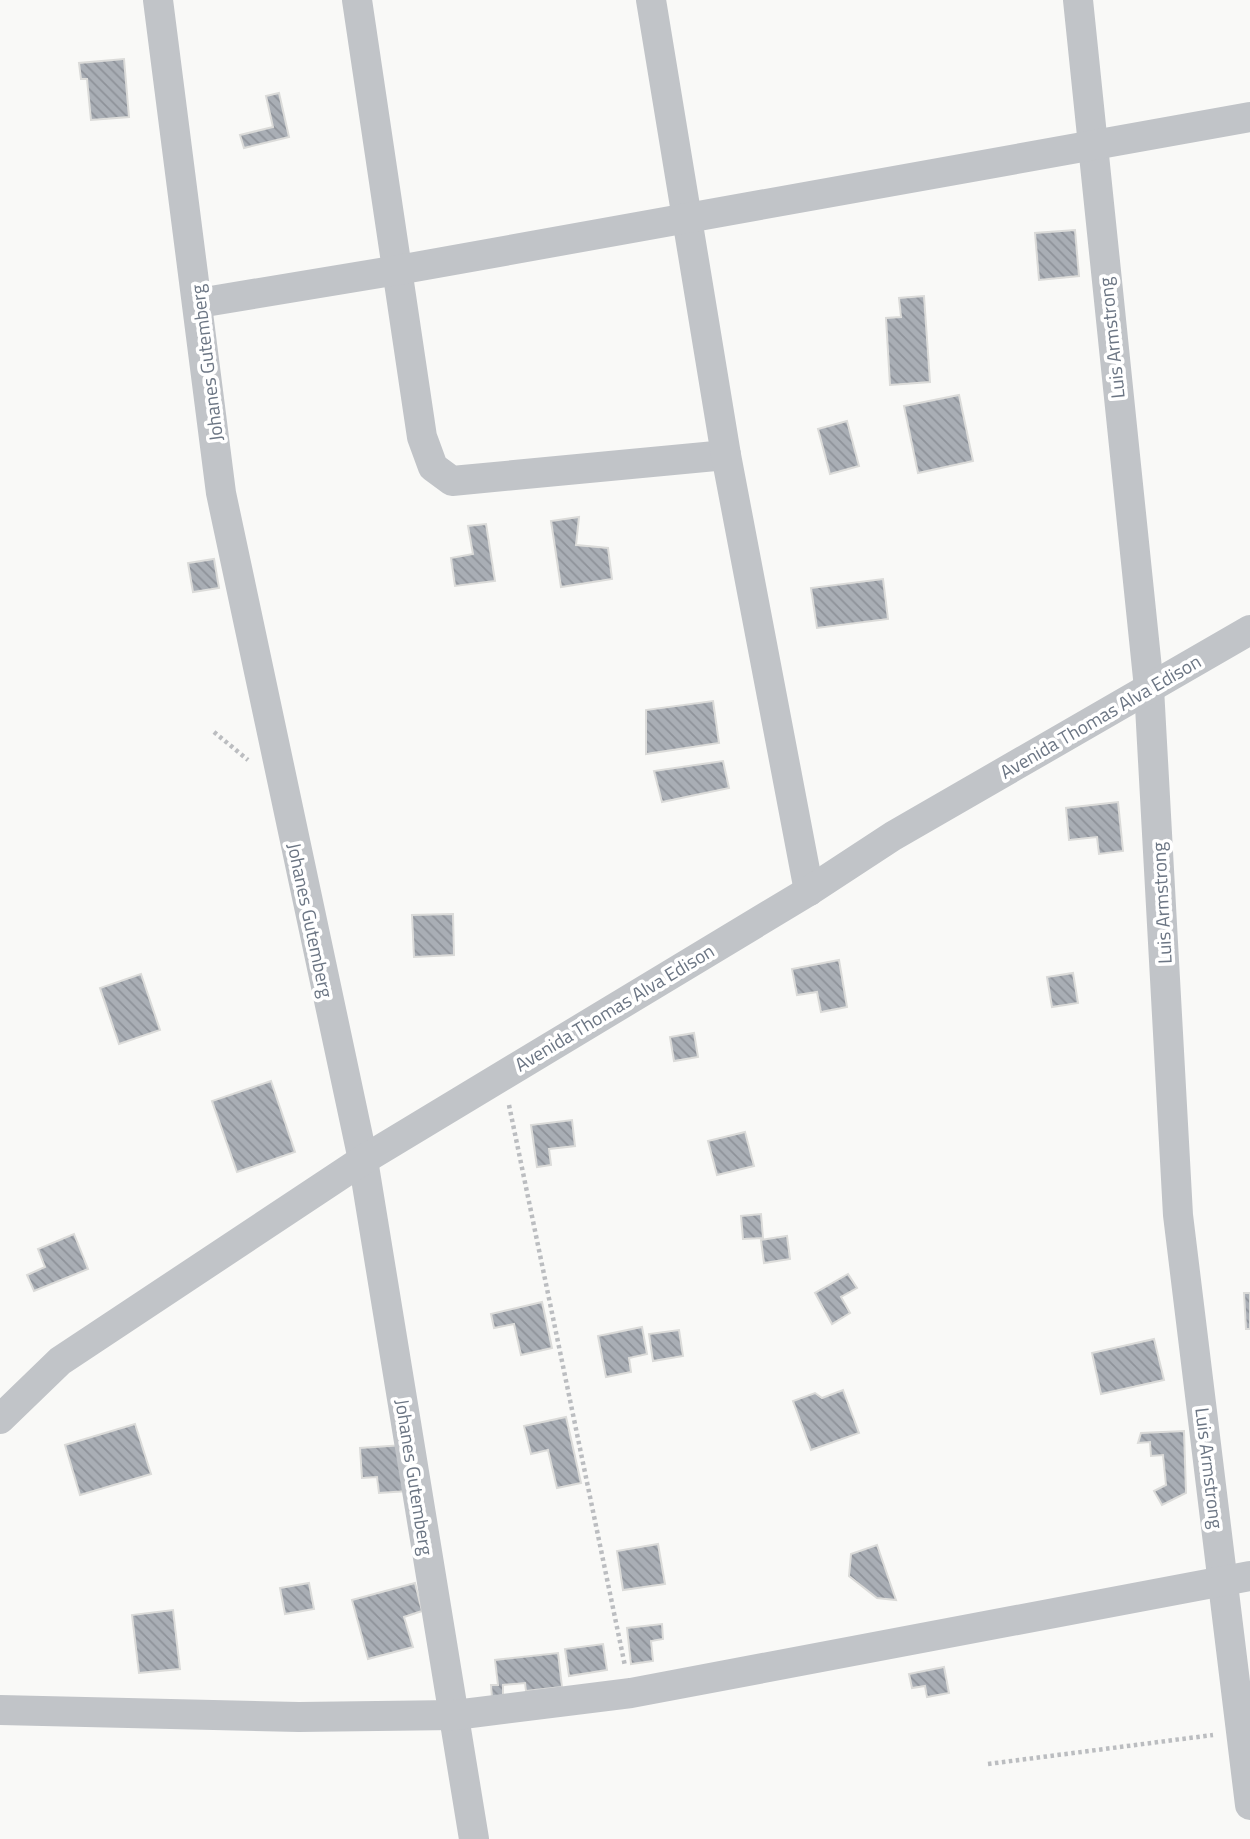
<svg xmlns="http://www.w3.org/2000/svg" width="1250" height="1839" font-family="'Titillium Web',sans-serif">
<style>
.building{fill:url(#building-back-hatch);stroke:#dbdbd9;stroke-width:2}
.lines{fill:none;stroke-linecap:round;stroke-linejoin:round}
.path{stroke:#bbbdc0;stroke-width:4.5;stroke-dasharray:3.5 3.5;stroke-linecap:butt}
.minor{stroke:#c1c4c8;stroke-width:30}
.labels{text-anchor:middle;dominant-baseline:central;stroke-width:7;stroke-linejoin:round;paint-order:stroke}
.street-label{font-size:19px;fill:#6c7684;stroke:#fff}
</style>
<defs>
<pattern id="building-back-hatch" width="6" height="6" patternUnits="userSpaceOnUse" patternTransform="scale(1.75)"><rect width="6" height="6" fill="#a9aeb5"/><path d="M-1 5l2 2M0 0l6 6M5-1l2 2" fill="none" stroke="#8e9299"/></pattern>
</defs>
<rect width="100%" height="100%" fill="#f9f9f7"/>
<g class="building">
<path d="M124 59 129 117 91 120 87 79H81L79 63Z"/>
<path d="M279 93 289 137 244 148 240 135 273 127 266 96Z"/>
<path d="M1075 230 1079 276 1039 280 1035 233Z"/>
<path d="M924 296 930 382 890 385 886 318 901 317 899 298Z"/>
<path d="M959 395 973 461 918 473 904 406Z"/>
<path d="M847 421 859 466 830 474 818 429Z"/>
<path d="M579 517 576 545 608 548 612 579 561 587 551 521Z"/>
<path d="M486 524 495 581 455 586 451 558 473 554 468 526Z"/>
<path d="M214 559 219 588 193 592 188 563Z"/>
<path d="M883 579 888 619 817 628 811 588Z"/>
<path d="M713 701 719 743 646 754V710Z"/>
<path d="M723 761 729 788 662 802 654 771Z"/>
<path d="M1118 802 1123 851 1099 854 1097 837 1069 840 1066 808Z"/>
<path d="M453 914 454 955 414 957 412 915Z"/>
<path d="M839 960 847 1007 821 1012 817 992 797 995 792 969Z"/>
<path d="M1073 973 1078 1003 1052 1007 1047 977Z"/>
<path d="M141 974 160 1030 119 1044 100 988Z"/>
<path d="M694 1033 698 1057 674 1061 670 1037Z"/>
<path d="M271 1081 295 1152 237 1172 212 1101Z"/>
<path d="M572 1120 575 1146 549 1149 551 1165 537 1167 531 1125Z"/>
<path d="M745 1132 754 1166 717 1175 708 1141Z"/>
<path d="M761 1214 763 1238 743 1239 741 1216Z"/>
<path d="M74 1234 88 1269 34 1291 27 1275 45 1267 38 1249Z"/>
<path d="M787 1236 790 1259 764 1263 761 1240Z"/>
<path d="M848 1274 857 1288 841 1297 850 1313 832 1324 815 1293Z"/>
<path d="M1244 1293H1250V1329H1246Z"/>
<path d="M542 1302 552 1348 521 1355 514 1324 494 1328 491 1314Z"/>
<path d="M642 1327 647 1354 629 1358 631 1372 606 1377 598 1336Z"/>
<path d="M679 1330 683 1356 653 1361 649 1334Z"/>
<path d="M1154 1339 1164 1380 1101 1394 1092 1353Z"/>
<path d="M843 1390 859 1433 811 1450 793 1401 815 1393 822 1398Z"/>
<path d="M566 1417 581 1483 557 1488 548 1450 531 1454 524 1426Z"/>
<path d="M135 1424 151 1474 80 1495 65 1445Z"/>
<path d="M1184 1431 1186 1493 1162 1505 1154 1491 1166 1485 1163 1455 1151 1456 1150 1442 1138 1443 1141 1433Z"/>
<path d="M404 1445 408 1491 379 1493 377 1477 362 1478 360 1448Z"/>
<path d="M658 1544 665 1584 623 1590 617 1551Z"/>
<path d="M877 1545 896 1600 877 1598 849 1576 851 1554Z"/>
<path d="M309 1583 314 1609 285 1614 280 1588Z"/>
<path d="M415 1583 422 1611 404 1617 413 1647 368 1659 352 1600Z"/>
<path d="M173 1610 180 1669 139 1673 132 1615Z"/>
<path d="M662 1624 663 1639 651 1641 653 1661 631 1664 627 1628Z"/>
<path d="M603 1644 607 1670 569 1676 565 1649Z"/>
<path d="M558 1653 562 1687 526 1691 525 1683 503 1685V1697L492 1698 491 1685H498L495 1660Z"/>
<path d="M944 1667 949 1693 927 1697 925 1686 912 1688 909 1674Z"/>
</g>
<g class="lines">
<g class="path">
<path d="M214 732 248 760"/>
<path d="M509 1105 625 1666"/>
<path d="M988 1764 1213 1735"/>
</g>
<g class="minor">
<path d="M158 0 221 493 363 1160 474 1839"/>
<path d="M357 0 422 437 433 467 452 481 726 455"/>
<path d="M651 0 726 455 809 891"/>
<path d="M1078 0 1149 688 1178 1215 1250 1805"/>
<path d="M199 303 398 270 1250 117"/>
<path d="M0 1419 60 1361 363 1160 809 891 893 836 1250 630"/>
<path d="M0 1710 299 1717 455 1715 631 1693 1250 1576"/>
</g>
</g>
<g class="labels">
<g class="street-label">
<text transform="translate(1111 338) rotate(-96)">Luis Armstrong</text>
<text transform="translate(206 363) rotate(-97)">Johanes Gutemberg</text>
<text transform="translate(1100 716) rotate(-30)">Avenida Thomas Alva Edison</text>
<text transform="translate(1161 903) rotate(-93)">Luis Armstrong</text>
<text transform="translate(311 920) rotate(78)">Johanes Gutemberg</text>
<text transform="translate(614 1007) rotate(-31)">Avenida Thomas Alva Edison</text>
<text transform="translate(1210 1468) rotate(83)">Luis Armstrong</text>
<text transform="translate(415 1477) rotate(81)">Johanes Gutemberg</text>
</g>
</g>
</svg>
